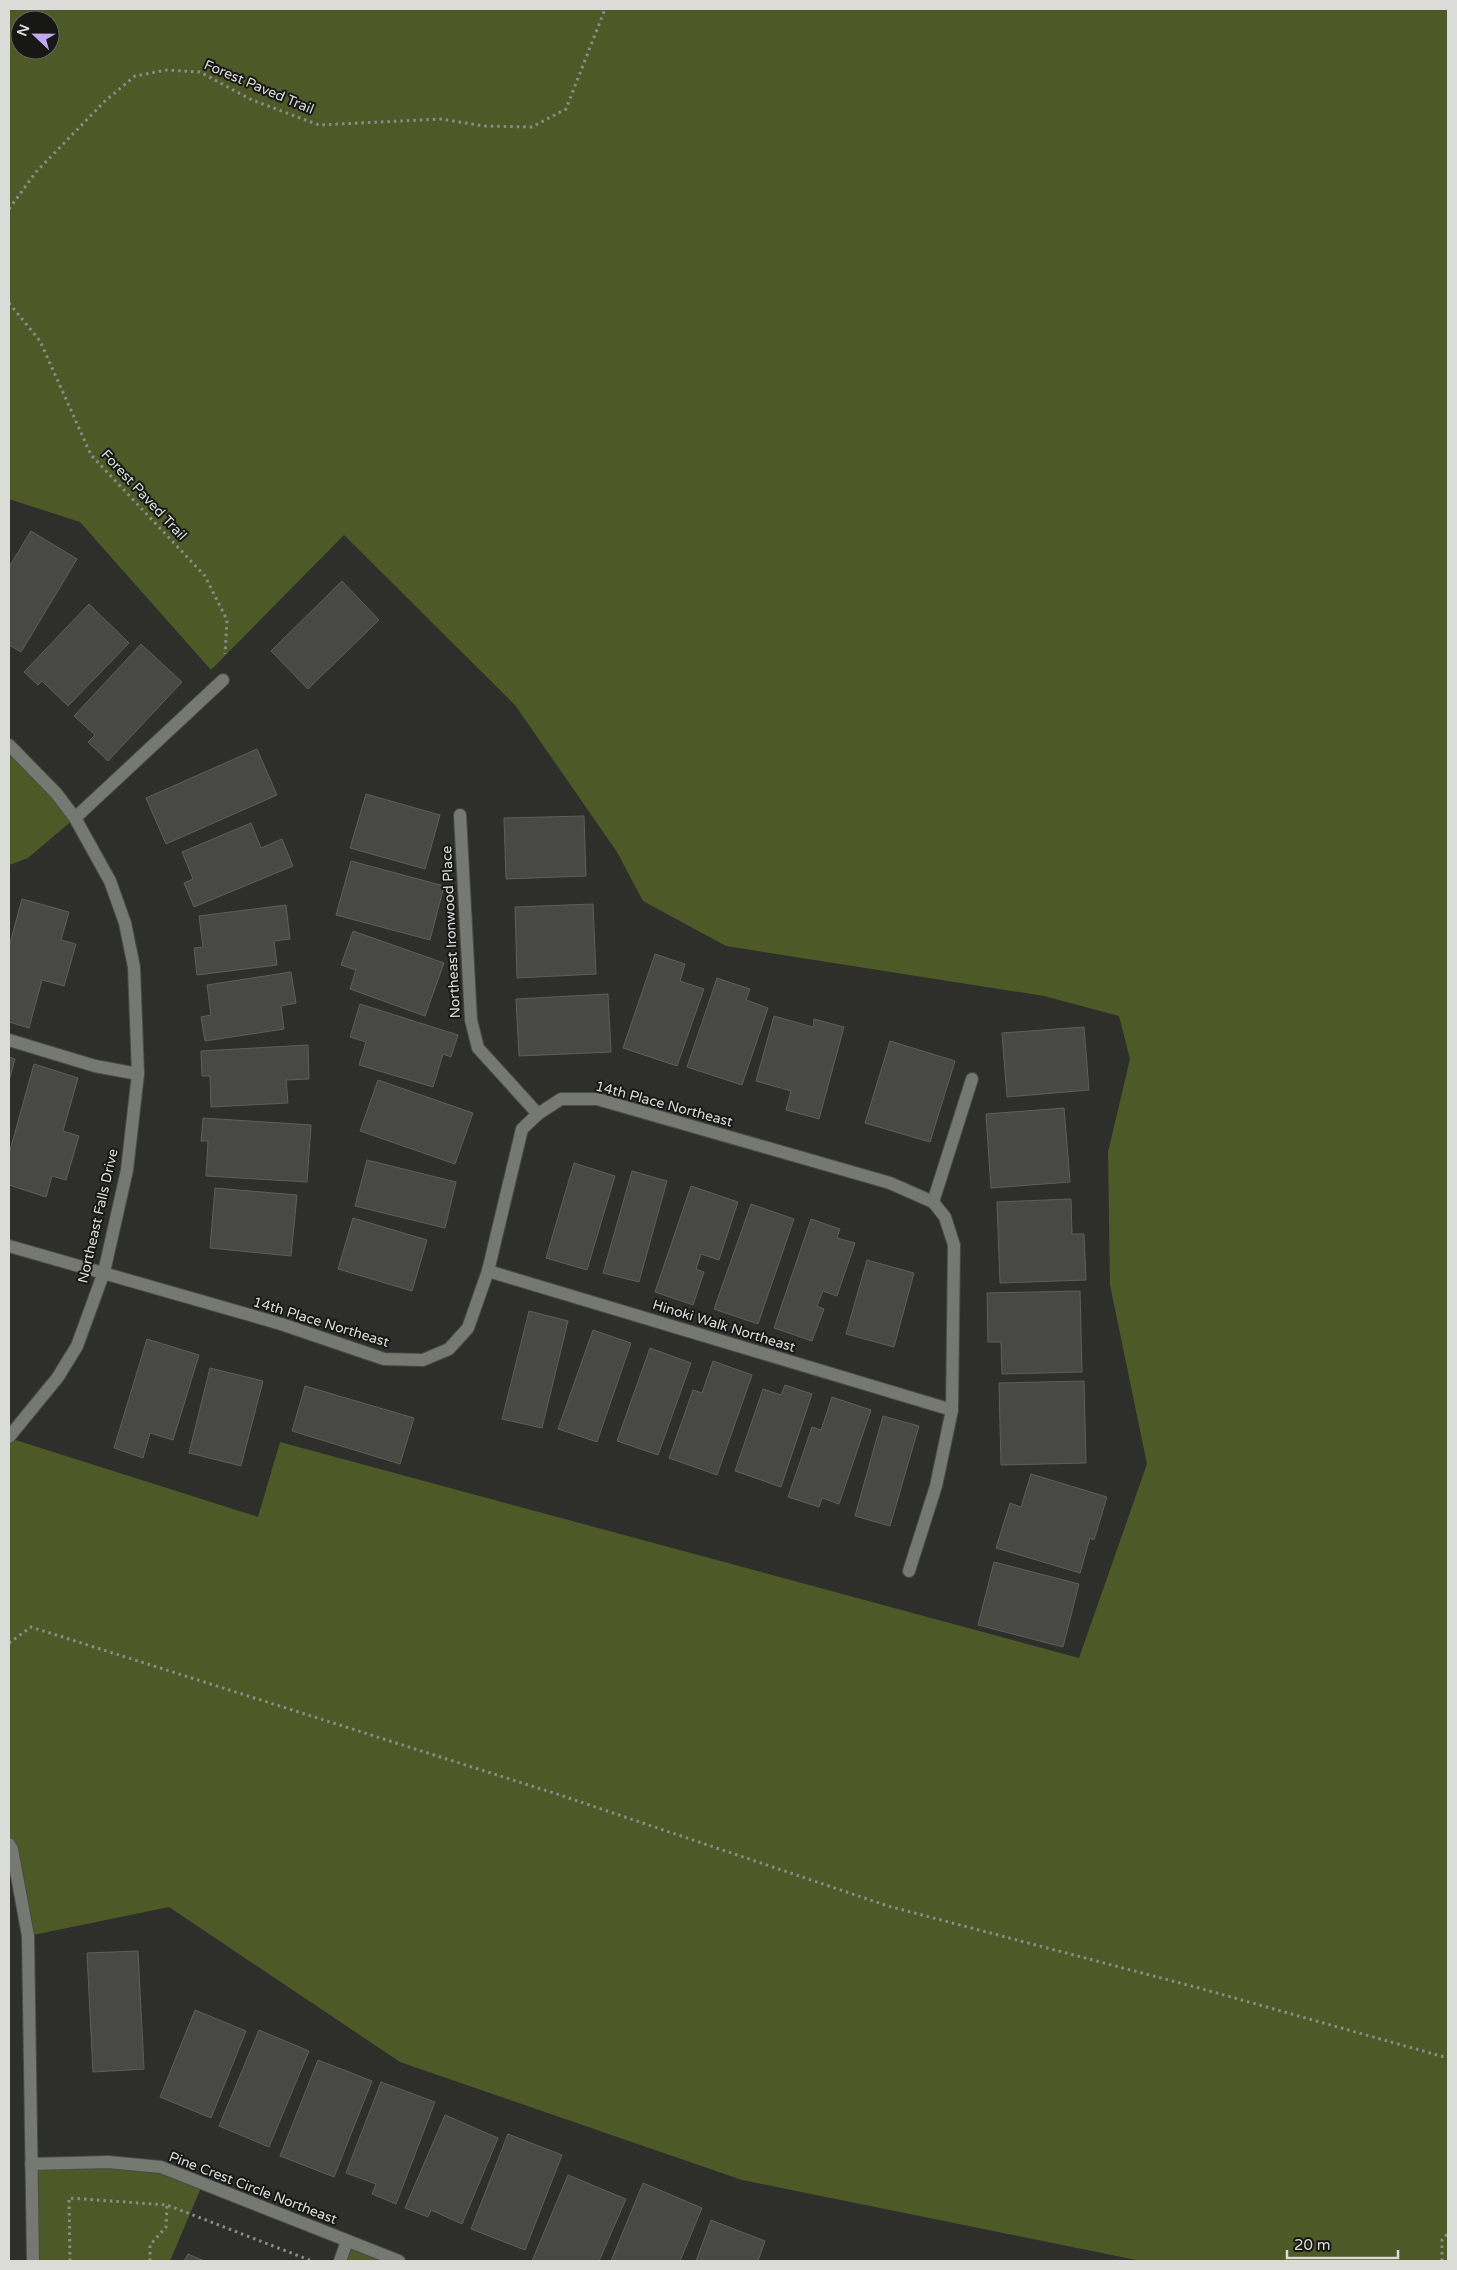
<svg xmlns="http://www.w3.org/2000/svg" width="1457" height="2270" font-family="'Varela Round',sans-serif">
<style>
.green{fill:#4e5928;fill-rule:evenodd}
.building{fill:#484944;stroke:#5d5f5a}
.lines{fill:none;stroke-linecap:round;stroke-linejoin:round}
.lane-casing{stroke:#494b46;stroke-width:14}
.street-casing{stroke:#494b46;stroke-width:14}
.path{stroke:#8b8c88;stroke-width:3;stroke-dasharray:2.5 4;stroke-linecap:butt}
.lane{stroke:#767872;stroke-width:12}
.street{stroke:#767872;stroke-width:12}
.labels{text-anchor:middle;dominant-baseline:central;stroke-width:4;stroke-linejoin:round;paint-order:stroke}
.street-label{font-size:14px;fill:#dbdcd8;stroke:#171715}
</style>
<rect width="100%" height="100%" fill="#2e2f2b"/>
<g class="green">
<path d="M9 9H1448V2261H1141L742 2180 400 2062 169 1907 28 1936 9 1844V1438L258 1517 280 1442 1079 1658 1147 1464 1110 1285 1108 1152 1130 1059 1119 1016 1044 996 726 946 643 901 617 852 515 705 344 535 211 670 80 522 9 499ZM20 20H50V50H20Z"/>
<path d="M9 745 75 818 28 858 9 865Z"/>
<path d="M31 2164 161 2167 203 2183 170 2261H33Z"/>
<path d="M347 2241 399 2261H340Z"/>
</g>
<g class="building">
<path d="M31 531 77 559 21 652 9 645V567Z"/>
<path d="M342 581 379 620 308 689 271 651Z"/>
<path d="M89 604 129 643 68 706 42 681 38 685 24 672Z"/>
<path d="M141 644 182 682 108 761 88 742 95 735 74 716Z"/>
<path d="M257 749 277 795 166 844 146 798Z"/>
<path d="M366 794 440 815 425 869 350 848Z"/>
<path d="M584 816 586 876 506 879 504 818Z"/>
<path d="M251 823 261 848 282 839 293 866 194 907 184 883 193 879 182 852Z"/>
<path d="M351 861 444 886 430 940 336 915Z"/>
<path d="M22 899 69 912 61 940 76 944 64 986 42 980 29 1028 9 1022V947Z"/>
<path d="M593 904 596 974 517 978 515 907Z"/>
<path d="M286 905 290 939 274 941 277 965 197 975 194 948 203 947 199 916Z"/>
<path d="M353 931 444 963 425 1016 350 989 356 970 341 965Z"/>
<path d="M655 954 685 964 680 981 704 989 677 1066 623 1048Z"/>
<path d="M291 972 296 1003 281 1006 284 1029 205 1041 201 1017 211 1015 207 985Z"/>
<path d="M717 978 750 989 746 1000 768 1008 742 1085 687 1067Z"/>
<path d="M608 994 611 1052 519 1056 516 999Z"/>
<path d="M360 1004 458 1035 451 1057 443 1054 433 1087 359 1065 366 1042 350 1037Z"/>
<path d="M774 1016 813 1027 814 1019 844 1027 819 1119 786 1110 791 1091 756 1081Z"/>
<path d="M1084 1027 1089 1090 1007 1097 1002 1033Z"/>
<path d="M890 1041 955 1061 930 1142 865 1123Z"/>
<path d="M308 1045 309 1079 286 1080 288 1103 211 1107 210 1076H202L201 1051Z"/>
<path d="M9 1057 15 1059 9 1081Z"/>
<path d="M34 1064 78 1078 63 1131 79 1136 66 1180 52 1176 46 1197 9 1185V1154Z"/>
<path d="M378 1080 473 1113 455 1164 360 1131Z"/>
<path d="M1064 1108 1070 1182 991 1188 986 1114Z"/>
<path d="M203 1118 311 1125 307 1182 206 1176 208 1141H201Z"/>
<path d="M367 1160 456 1182 445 1228 355 1206Z"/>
<path d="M574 1163 615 1176 587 1270 546 1258Z"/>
<path d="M632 1171 667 1181 639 1282 603 1273Z"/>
<path d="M691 1186 738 1202 719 1260 701 1254 696 1269 704 1272 693 1305 655 1292Z"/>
<path d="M215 1188 297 1195 291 1256 210 1248Z"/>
<path d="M1071 1199 1072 1234H1084L1086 1280 1000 1283 997 1202Z"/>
<path d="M751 1204 794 1219 758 1324 714 1309Z"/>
<path d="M353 1218 427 1240 412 1291 338 1269Z"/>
<path d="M811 1219 840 1229 837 1238 855 1243 837 1296 823 1291 817 1306 824 1309 812 1341 774 1328Z"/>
<path d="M867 1260 914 1273 894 1347 846 1334Z"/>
<path d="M1080 1291 1082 1372 1002 1374 1001 1342H988L987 1293Z"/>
<path d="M529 1311 568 1321 542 1428 502 1419Z"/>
<path d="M593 1330 631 1343 597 1442 558 1429Z"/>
<path d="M147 1339 199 1355 173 1440 150 1433 143 1458 114 1448Z"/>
<path d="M650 1348 691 1363 658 1455 617 1441Z"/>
<path d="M713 1361 752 1375 717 1475 669 1458 693 1390 702 1393Z"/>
<path d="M210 1368 263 1381 241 1466 189 1453Z"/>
<path d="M1084 1381 1086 1463 1001 1465 999 1383Z"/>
<path d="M785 1385 812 1394 781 1487 735 1471 763 1389 781 1395Z"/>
<path d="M305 1386 414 1418 400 1464 292 1431Z"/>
<path d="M832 1397 871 1410 839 1504 822 1498 819 1507 788 1497 812 1427 821 1430Z"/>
<path d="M883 1416 919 1426 890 1526 855 1516Z"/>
<path d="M1031 1474 1107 1497 1094 1540 1090 1538 1080 1573 996 1548 1010 1503 1021 1507Z"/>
<path d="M994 1562 1079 1584 1063 1647 978 1625Z"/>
<path d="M138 1951 144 2069 93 2072 87 1953Z"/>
<path d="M195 2010 246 2031 211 2118 160 2097Z"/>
<path d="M259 2030 309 2051 269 2147 219 2126Z"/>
<path d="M318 2060 372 2081 334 2177 280 2156Z"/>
<path d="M381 2082 435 2102 396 2204 372 2194 376 2184 346 2173Z"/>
<path d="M445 2115 498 2138 462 2224 431 2210 428 2217 405 2208Z"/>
<path d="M508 2134 562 2155 525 2250 471 2229Z"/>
<path d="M568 2175 626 2199 599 2261H532Z"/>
<path d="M643 2183 702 2208 680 2261H611Z"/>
<path d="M711 2220 765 2241 758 2261H696Z"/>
<path d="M188 2254 204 2261H184Z"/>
</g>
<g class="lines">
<g class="lane-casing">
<g id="lane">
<path d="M75 818 223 680"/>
<path d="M9 1040 95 1066 138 1074"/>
<path d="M340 2261 347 2241"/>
</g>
</g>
<g class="street-casing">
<g id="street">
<path d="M9 745 56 793 75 818 110 881 125 923 134 967 138 1074 127 1170 104 1272 77 1346 58 1377 9 1437"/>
<path d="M460 815 471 1020 478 1048 538 1114"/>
<path d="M933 1202 972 1079"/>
<path d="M9 1246 281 1324 384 1359 423 1360 449 1349 468 1328 488 1271 522 1129 538 1114 561 1099H597L890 1183 933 1202 945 1217 954 1245 952 1410 936 1486 909 1571"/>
<path d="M488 1271 952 1410"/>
<path d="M9 1844 12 1849 28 1936 33 2261"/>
<path d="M31 2164 108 2162 161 2167 399 2261"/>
</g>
</g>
<g class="path">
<path d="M9 209 36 172 104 102 135 76 167 70 200 72 252 100 319 125 441 119 484 126 532 127 566 109 605 9"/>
<path d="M9 303 40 341 91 455 205 576 227 620 225 654"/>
<path d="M9 1643 31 1627 560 1795 888 1906 1199 1988 1448 2058"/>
<path d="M70 2261 69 2198 167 2205 312 2261"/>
<path d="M150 2261V2245L166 2227 167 2205"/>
<path d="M1442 2261V2240L1448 2233"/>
</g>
<use href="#lane" class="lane"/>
<use href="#street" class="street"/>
</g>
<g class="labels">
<g class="street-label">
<text transform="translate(259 87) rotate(23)">Forest Paved Trail</text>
<text transform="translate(144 495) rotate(47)">Forest Paved Trail</text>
<text transform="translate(451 932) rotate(-93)">Northeast Ironwood Place</text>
<text transform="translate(664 1104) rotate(15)">14th Place Northeast</text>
<text transform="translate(98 1216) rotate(-77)">Northeast Falls Drive</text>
<text transform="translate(321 1322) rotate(17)">14th Place Northeast</text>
<text transform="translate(724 1326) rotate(17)">Hinoki Walk Northeast</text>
<text transform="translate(253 2188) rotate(21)">Pine Crest Circle Northeast</text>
</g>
</g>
<rect width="1457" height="2270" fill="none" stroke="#dbdcd8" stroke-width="20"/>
<g transform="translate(35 35) rotate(292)"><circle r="24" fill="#171715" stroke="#656663"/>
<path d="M0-4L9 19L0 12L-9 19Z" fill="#c2a8f2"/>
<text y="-8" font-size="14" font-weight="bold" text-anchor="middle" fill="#dbdcd8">N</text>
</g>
<path d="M1287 2250v8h111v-8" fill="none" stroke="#dbdcd8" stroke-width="2.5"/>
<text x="1294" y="2250" font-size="15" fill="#dbdcd8" stroke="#171715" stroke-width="4" paint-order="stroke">20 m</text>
</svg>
